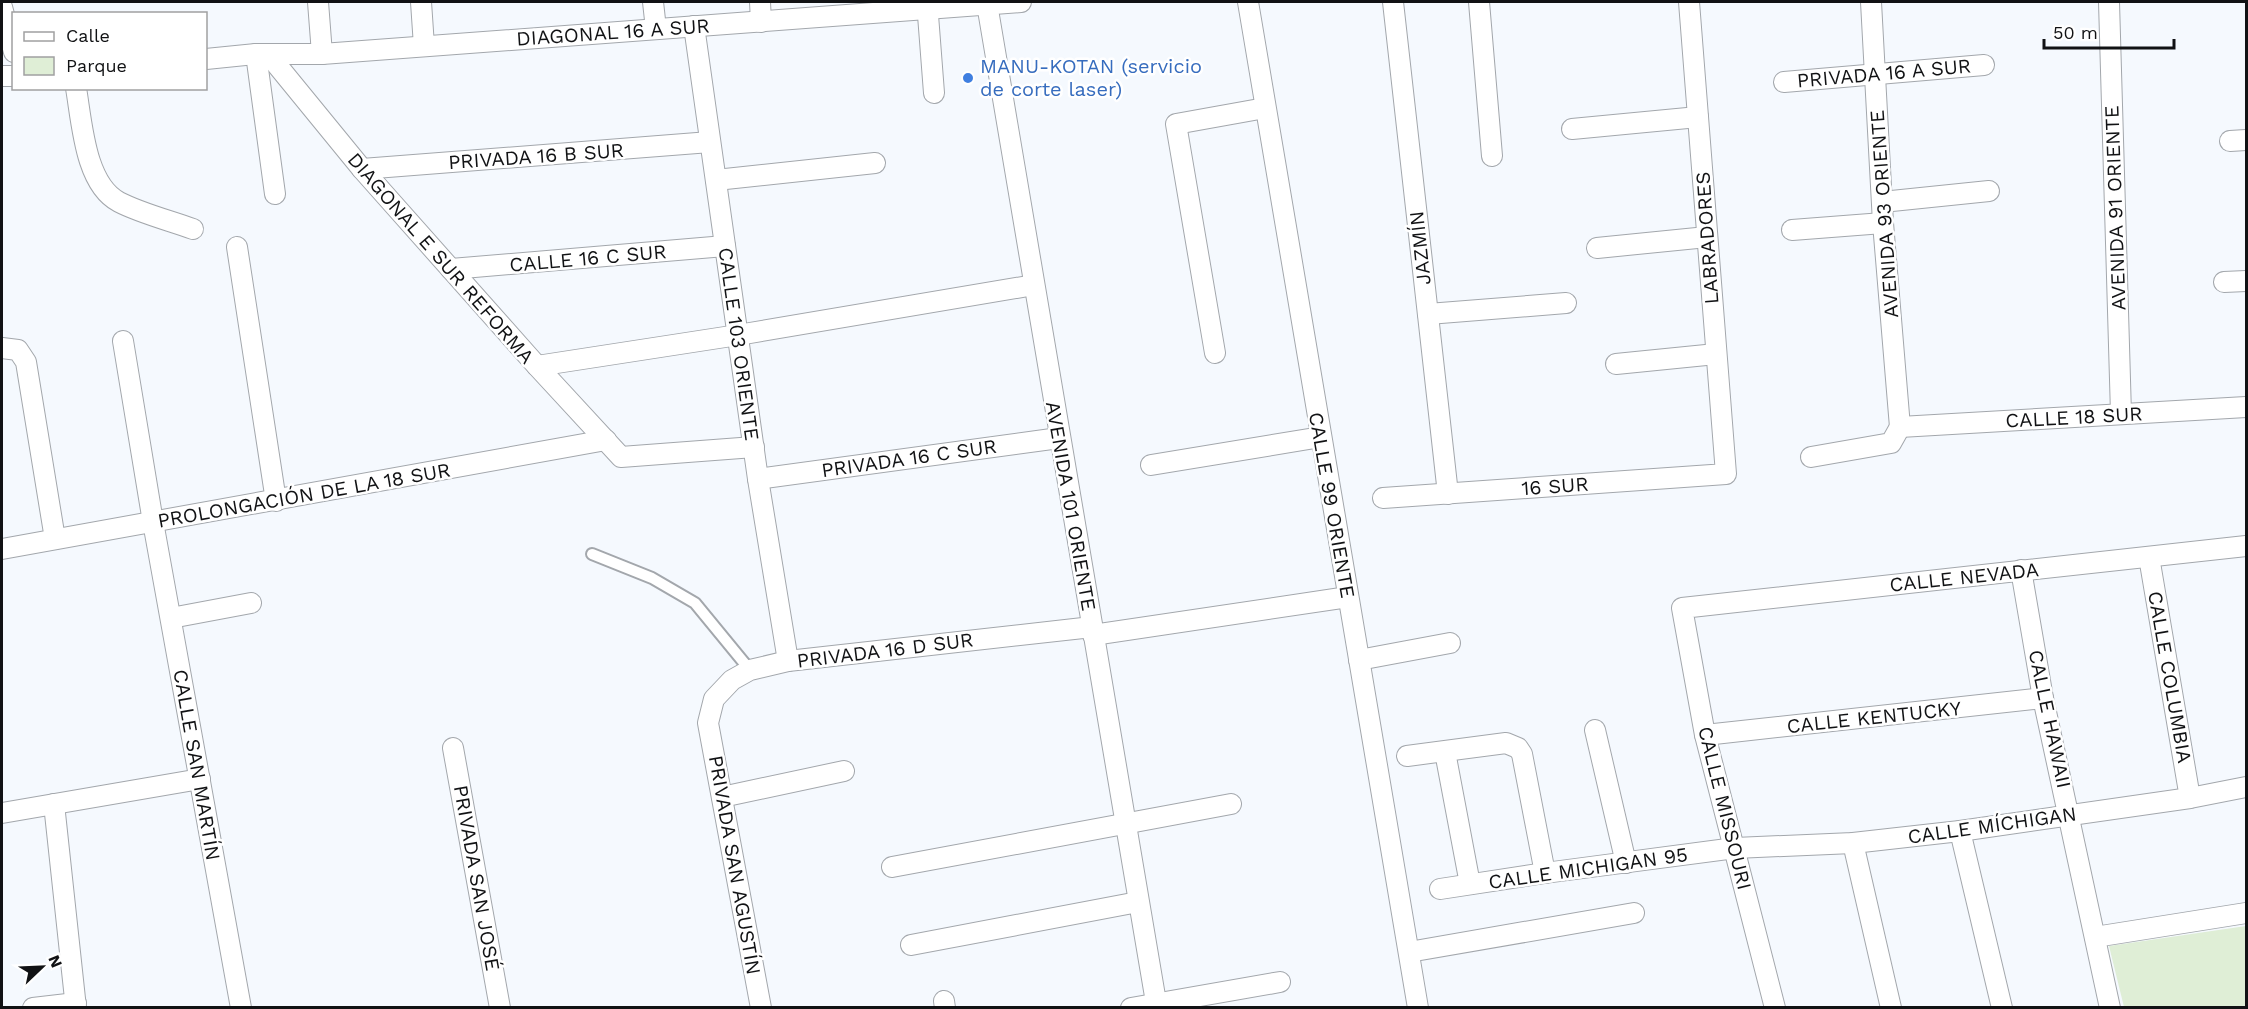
<svg xmlns="http://www.w3.org/2000/svg" width="2248" height="1009" font-family="'Work Sans',sans-serif">
<style>
.green{fill:#dfeed6}
.lines{fill:none;stroke-linecap:round;stroke-linejoin:round}
.service-casing{stroke:#a3a7ac;stroke-width:14}
.minor-casing{stroke:#a3a7ac;stroke-width:22}
.service{stroke:#fff;stroke-width:10}
.minor{stroke:#fff;stroke-width:20}
.shop-dot{fill:#3f7fe0;stroke:#fff;stroke-width:2}
.labels{text-anchor:middle;dominant-baseline:central;stroke-width:5;stroke-linejoin:round;paint-order:stroke}
.street-label{font-size:20px;fill:#111214;stroke:#fff}
.shop-label{font-size:20px;fill:#366cbe;stroke:#fff;text-anchor:start}
</style>
<rect width="100%" height="100%" fill="#f5f9fe"/>
<path class="green" d="M2246 926V1007H2124L2109 946Z"/>
<g class="lines">
<g class="service-casing">
<path id="service" d="M592 554 652 578 695 603 750 670"/>
</g>
<g class="minor-casing">
<g id="minor">
<path d="M318 2 322 54"/>
<path d="M421 2 424 46"/>
<path d="M653 2 656 29"/>
<path d="M760 2 761 22"/>
<path d="M927 2 934 93"/>
<path d="M1248 2 1418 1008"/>
<path d="M1393 2 1448 494"/>
<path d="M1479 2 1492 156"/>
<path d="M1871 2 1883 223 1900 427"/>
<path d="M2109 2 2121 414"/>
<path d="M987 4 1157 1008"/>
<path d="M2 7 14 52"/>
<path d="M694 26 758 479 788 661"/>
<path d="M256 54 275 194"/>
<path d="M268 54 362 169 537 366 621 457 754 447"/>
<path d="M206 59 256 54H322L1021 2"/>
<path d="M2 76H14"/>
<path d="M1784 82 1984 65"/>
<path d="M76 88C82 123 85 184 119 202 140 213 171 221 193 229"/>
<path d="M1572 129 1698 117"/>
<path d="M2230 141 2246 140"/>
<path d="M362 169 710 142"/>
<path d="M716 180 875 163"/>
<path d="M1882 202 1989 191"/>
<path d="M1792 230 1883 223"/>
<path d="M237 247 276 501"/>
<path d="M1597 248 1707 237"/>
<path d="M451 269 725 246"/>
<path d="M2224 282 2246 281"/>
<path d="M1428 314 1566 303"/>
<path d="M123 341 153 522 241 1008"/>
<path d="M2 348 18 350 26 362 55 539"/>
<path d="M1215 353 1176 124 1265 108"/>
<path d="M1616 364 1716 354"/>
<path d="M537 366 738 335 1034 285"/>
<path d="M1900 427 2246 407"/>
<path d="M1811 457 1891 443 1900 427"/>
<path d="M1151 465 1321 437"/>
<path d="M758 479 1059 438"/>
<path d="M1383 498 1726 474 1689 2"/>
<path d="M2 549 606 440"/>
<path d="M2149 557 2190 798"/>
<path d="M2021 570 2043 698 2110 1008"/>
<path d="M171 618 251 603"/>
<path d="M1093 635 1348 597"/>
<path d="M1359 660 1450 643"/>
<path d="M1595 730 1626 863"/>
<path d="M1705 735 2043 698"/>
<path d="M453 748 500 1008"/>
<path d="M1445 752 1470 884"/>
<path d="M1407 756 1506 743 1518 748 1522 754 1545 873"/>
<path d="M722 797 844 771"/>
<path d="M54 804 76 1008"/>
<path d="M2 813 200 779"/>
<path d="M1960 831 2002 1008"/>
<path d="M1853 843 1891 1008"/>
<path d="M892 867 1231 804"/>
<path d="M1440 889 1545 873 1735 848 1853 843 1960 831 2190 798 2246 787"/>
<path d="M2095 937 2246 913"/>
<path d="M911 945 1138 902"/>
<path d="M1409 952 1634 913"/>
<path d="M944 1001 945 1008"/>
<path d="M33 1008 76 1003"/>
<path d="M761 1008 708 723 714 699 732 680 750 670 788 661 1092 627"/>
<path d="M1131 1008 1280 982"/>
<path d="M1775 1008 1705 735 1682 608 2246 546"/>
</g>
</g>
<use href="#service" class="service"/>
<use href="#minor" class="minor"/>
</g>
<circle class="shop-dot" cx="968" cy="78" r="6"/>
<g class="labels">
<g class="street-label">
<text transform="translate(613 32) rotate(-4)">DIAGONAL 16 A SUR</text>
<text transform="translate(1884 73) rotate(-5)">PRIVADA 16 A SUR</text>
<text transform="translate(536 156) rotate(-4)">PRIVADA 16 B SUR</text>
<text transform="translate(2115 208) rotate(-92)">AVENIDA 91 ORIENTE</text>
<text transform="translate(1884 214) rotate(-94)">AVENIDA 93 ORIENTE</text>
<text transform="translate(1707 238) rotate(-94)">LABRADORES</text>
<text transform="translate(1420 248) rotate(-96)">JAZMÍN</text>
<text transform="translate(441 258) rotate(49)">DIAGONAL E SUR REFORMA</text>
<text transform="translate(588 258) rotate(-5)">CALLE 16 C SUR</text>
<text transform="translate(739 344) rotate(82)">CALLE 103 ORIENTE</text>
<text transform="translate(2074 417) rotate(-3)">CALLE 18 SUR</text>
<text transform="translate(909 458) rotate(-8)">PRIVADA 16 C SUR</text>
<text transform="translate(1555 486) rotate(-4)">16 SUR</text>
<text transform="translate(304 495) rotate(-10)">PROLONGACIÓN DE LA 18 SUR</text>
<text transform="translate(1332 505) rotate(80)">CALLE 99 ORIENTE</text>
<text transform="translate(1071 506) rotate(80)">AVENIDA 101 ORIENTE</text>
<text transform="translate(1964 577) rotate(-6)">CALLE NEVADA</text>
<text transform="translate(885 650) rotate(-7)">PRIVADA 16 D SUR</text>
<text transform="translate(2170 677) rotate(80)">CALLE COLUMBIA</text>
<text transform="translate(1874 717) rotate(-6)">CALLE KENTUCKY</text>
<text transform="translate(2050 719) rotate(78)">CALLE HAWAII</text>
<text transform="translate(197 765) rotate(80)">CALLE SAN MARTÍN</text>
<text transform="translate(1725 808) rotate(76)">CALLE MISSOURI</text>
<text transform="translate(1992 825) rotate(-8)">CALLE MÍCHIGAN</text>
<text transform="translate(735 865) rotate(80)">PRIVADA SAN AGUSTÍN</text>
<text transform="translate(1588 868) rotate(-8)">CALLE MICHIGAN 95</text>
<text transform="translate(477 878) rotate(80)">PRIVADA SAN JOSÉ</text>
</g>
<g class="shop-label">
<text x="980" y="66">MANU-KOTAN (servicio<tspan x="980" dy="23">de corte laser)</tspan></text>
</g>
</g>
<rect width="2248" height="1009" fill="none" stroke="#111214" stroke-width="6"/>
<rect x="12" y="12" width="195" height="78" fill="#ffffff" stroke="#a0a0a1" stroke-width="1.5"/>
<rect x="24" y="32" width="30" height="9" fill="#ffffff" stroke="#a0a0a1" stroke-width="1.5"/>
<text x="66" y="42" font-size="18" fill="#111214">Calle</text>
<rect x="24" y="57" width="30" height="18" fill="#dfeed6" stroke="#a0a0a1" stroke-width="1.5"/>
<text x="66" y="72" font-size="18" fill="#111214">Parque</text>
<g transform="translate(42 967) rotate(67)" stroke="#ffffff" stroke-width="4.5" paint-order="stroke">
<path d="M0-4.5L10 22L0 15L-10 22Z" fill="#111214"/>
<text y="-9" font-size="16" font-weight="bold" text-anchor="middle" fill="#111214">N</text>
</g>
<path d="M2044 39v9h130v-9" fill="none" stroke="#111214" stroke-width="3"/>
<text x="2053" y="39" font-size="18" fill="#111214" stroke="#ffffff" stroke-width="4.5" paint-order="stroke">50 m</text>
</svg>
